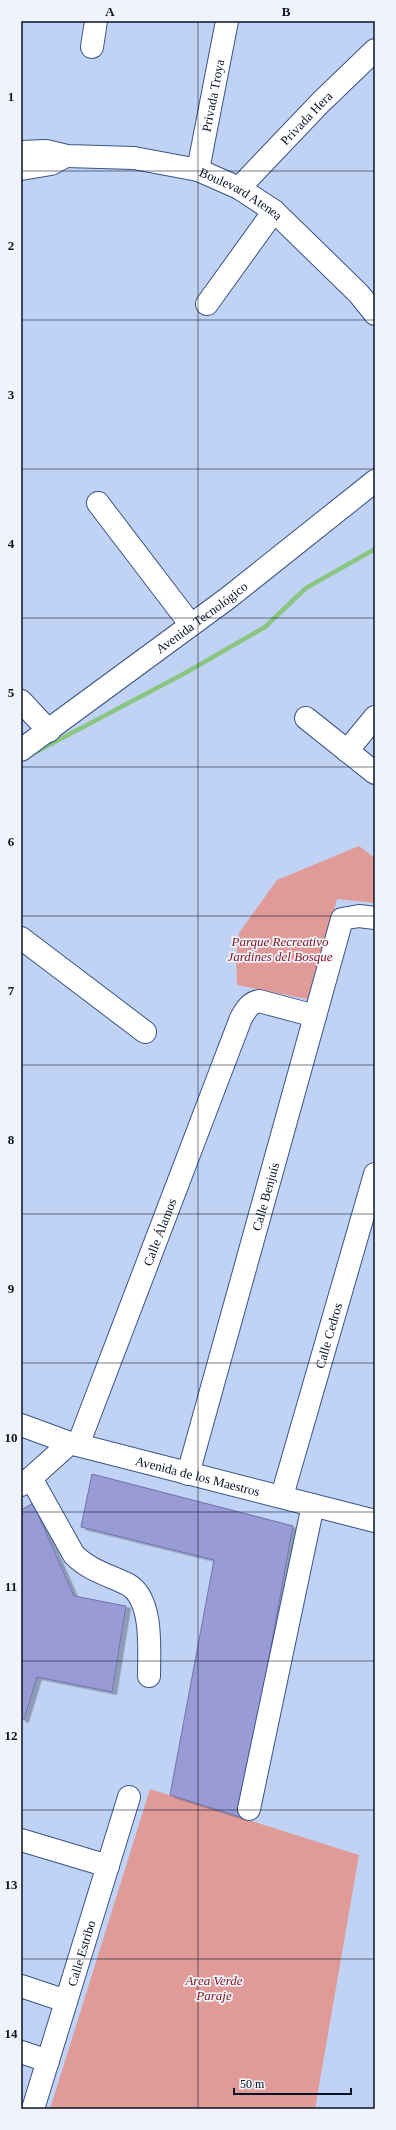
<svg xmlns="http://www.w3.org/2000/svg" width="396" height="2130" font-family="Georgia,serif">
<style>
.green{fill:#e09b98}
.lines{fill:none;stroke-linecap:round;stroke-linejoin:round}
.stream{stroke:#8ac682;stroke-width:4.5}
.building{fill:#989bd5;stroke:#7072a9;filter:url(#shadow)}
.minor-casing{stroke:#3a5485;stroke-width:24}
.major-casing{stroke:#3a5485;stroke-width:24}
.minor{stroke:#fff;stroke-width:22}
.major{stroke:#fff;stroke-width:22}
.grid{fill:none;stroke:#081326;stroke-width:1;stroke-opacity:0.55}
.labels{text-anchor:middle;dominant-baseline:central;stroke-width:3.5;stroke-linejoin:round;paint-order:stroke}
.street-label{font-size:13px;fill:#081326;stroke:#f0f3f9}
.park-label{font-size:13px;font-style:italic;fill:#861924;stroke:#f0f3f9}
.neatline{fill:none;stroke:#081326;stroke-width:1.5}
.grid-label{font-size:13px;text-anchor:middle;font-weight:bold;fill:#081326}
</style>
<defs>
<filter id="shadow"><feDropShadow dx="4.5" dy="2.5" stdDeviation="0" flood-color="#0004"/></filter>
</defs>
<rect width="100%" height="100%" fill="#c0d3f5"/>
<g class="green">
<path d="M359 846 375 858V903L337 899 311 1000 237 985 236 958 239 933 277 880Z"/>
<path d="M150 1789 359 1855 315 2109H50Z"/>
</g>
<g class="lines">
<path class="stream" d="M34 753 187 672 265 627 306 588 375 549"/>
</g>
<g class="building">
<path d="M92 1474 293 1526 240 1817 170 1795 214 1560 81 1527Z"/>
<path d="M33 1503 74 1596 126 1606 112 1692 37 1677 24 1720 21 1719V1510Z"/>
</g>
<g class="lines">
<g class="minor-casing">
<g id="minor">
<path d="M92 47 96 21"/>
<path id="s1" d="M21 152 46 151 67 156 134 158 198 170 239 188 274 211 359 294 375 314"/>
<path d="M21 169 51 164 64 157"/>
<path id="s2" d="M198 170 227 21"/>
<path id="s3" d="M239 188 320 103 375 50"/>
<path d="M207 304 274 211"/>
<path d="M98 503 191 625"/>
<path d="M21 701 49 731"/>
<path d="M306 718 375 773"/>
<path d="M347 751 375 717"/>
<path d="M21 938 145 1032"/>
<path id="s4" d="M21 1425 70 1443 375 1521"/>
<path id="s5" d="M78 1445 241 1018C246 1010 249 1003 259 1001L315 1016"/>
<path id="s6" d="M188 1474 342 919 359 916 375 918"/>
<path d="M31 1478 74 1555C89 1570 108 1575 127 1584 154 1598 149 1651 149 1676"/>
<path d="M21 1485 31 1478 70 1443"/>
<path id="s7" d="M282 1496 375 1174"/>
<path d="M249 1809 313 1505"/>
<path d="M21 1840 108 1866"/>
<path d="M21 1986 66 2001"/>
<path d="M21 2052 48 2061"/>
<path id="s8" d="M33 2109 129 1797"/>
</g>
</g>
<g class="major-casing">
<g id="major">
<path id="s9" d="M21 750 228 598 375 481"/>
</g>
</g>
<use href="#minor" class="minor"/>
<use href="#major" class="major"/>
</g>
<path class="grid" d="M198 21V2109M21 171H375M21 320H375M21 469H375M21 618H375M21 767H375M21 916H375M21 1065H375M21 1214H375M21 1363H375M21 1512H375M21 1661H375M21 1810H375M21 1959H375"/>
<g class="labels">
<g class="street-label">
<text stroke="none"><textPath href="#s2" startOffset="76">Privada Troya</textPath></text>
<text stroke="none"><textPath href="#s3" startOffset="97">Privada Hera</textPath></text>
<text stroke="none"><textPath href="#s1" startOffset="228">Boulevard Atenea</textPath></text>
<text stroke="none"><textPath href="#s9" startOffset="224">Avenida Tecnológico</textPath></text>
<text stroke="none"><textPath href="#s6" startOffset="288">Calle Benjuís</textPath></text>
<text stroke="none"><textPath href="#s5" startOffset="228">Calle Álamos</textPath></text>
<text stroke="none"><textPath href="#s7" startOffset="167">Calle Cedros</textPath></text>
<text stroke="none"><textPath href="#s4" startOffset="184">Avenida de los Maestros</textPath></text>
<text stroke="none"><textPath href="#s8" startOffset="163">Calle Estribo</textPath></text>
</g>
<g class="park-label">
<text x="280" y="941">Parque Recreativo<tspan x="280" dy="15">Jardines del Bosque</tspan></text>
<text x="214" y="1980">Area Verde<tspan x="214" dy="15">Paraje</tspan></text>
</g>
</g>
<rect width="396" height="2130" fill="none" stroke="#f0f3f9" stroke-width="44"/>
<path d="M234 2088v6h117v-6" fill="none" stroke="#081326" stroke-width="2"/>
<text x="240" y="2088" font-size="12" fill="#081326" stroke="#f0f3f9" stroke-width="3" paint-order="stroke">50 m</text>
<rect x="22" y="22" width="352" height="2086" class="neatline"/>
<g class="grid-label">
<text x="110" y="16">A</text>
<text x="286" y="16">B</text>
<text x="11" y="101">1</text>
<text x="11" y="250">2</text>
<text x="11" y="399">3</text>
<text x="11" y="548">4</text>
<text x="11" y="697">5</text>
<text x="11" y="846">6</text>
<text x="11" y="995">7</text>
<text x="11" y="1144">8</text>
<text x="11" y="1293">9</text>
<text x="11" y="1442">10</text>
<text x="11" y="1591">11</text>
<text x="11" y="1740">12</text>
<text x="11" y="1889">13</text>
<text x="11" y="2038">14</text>
</g>
</svg>
